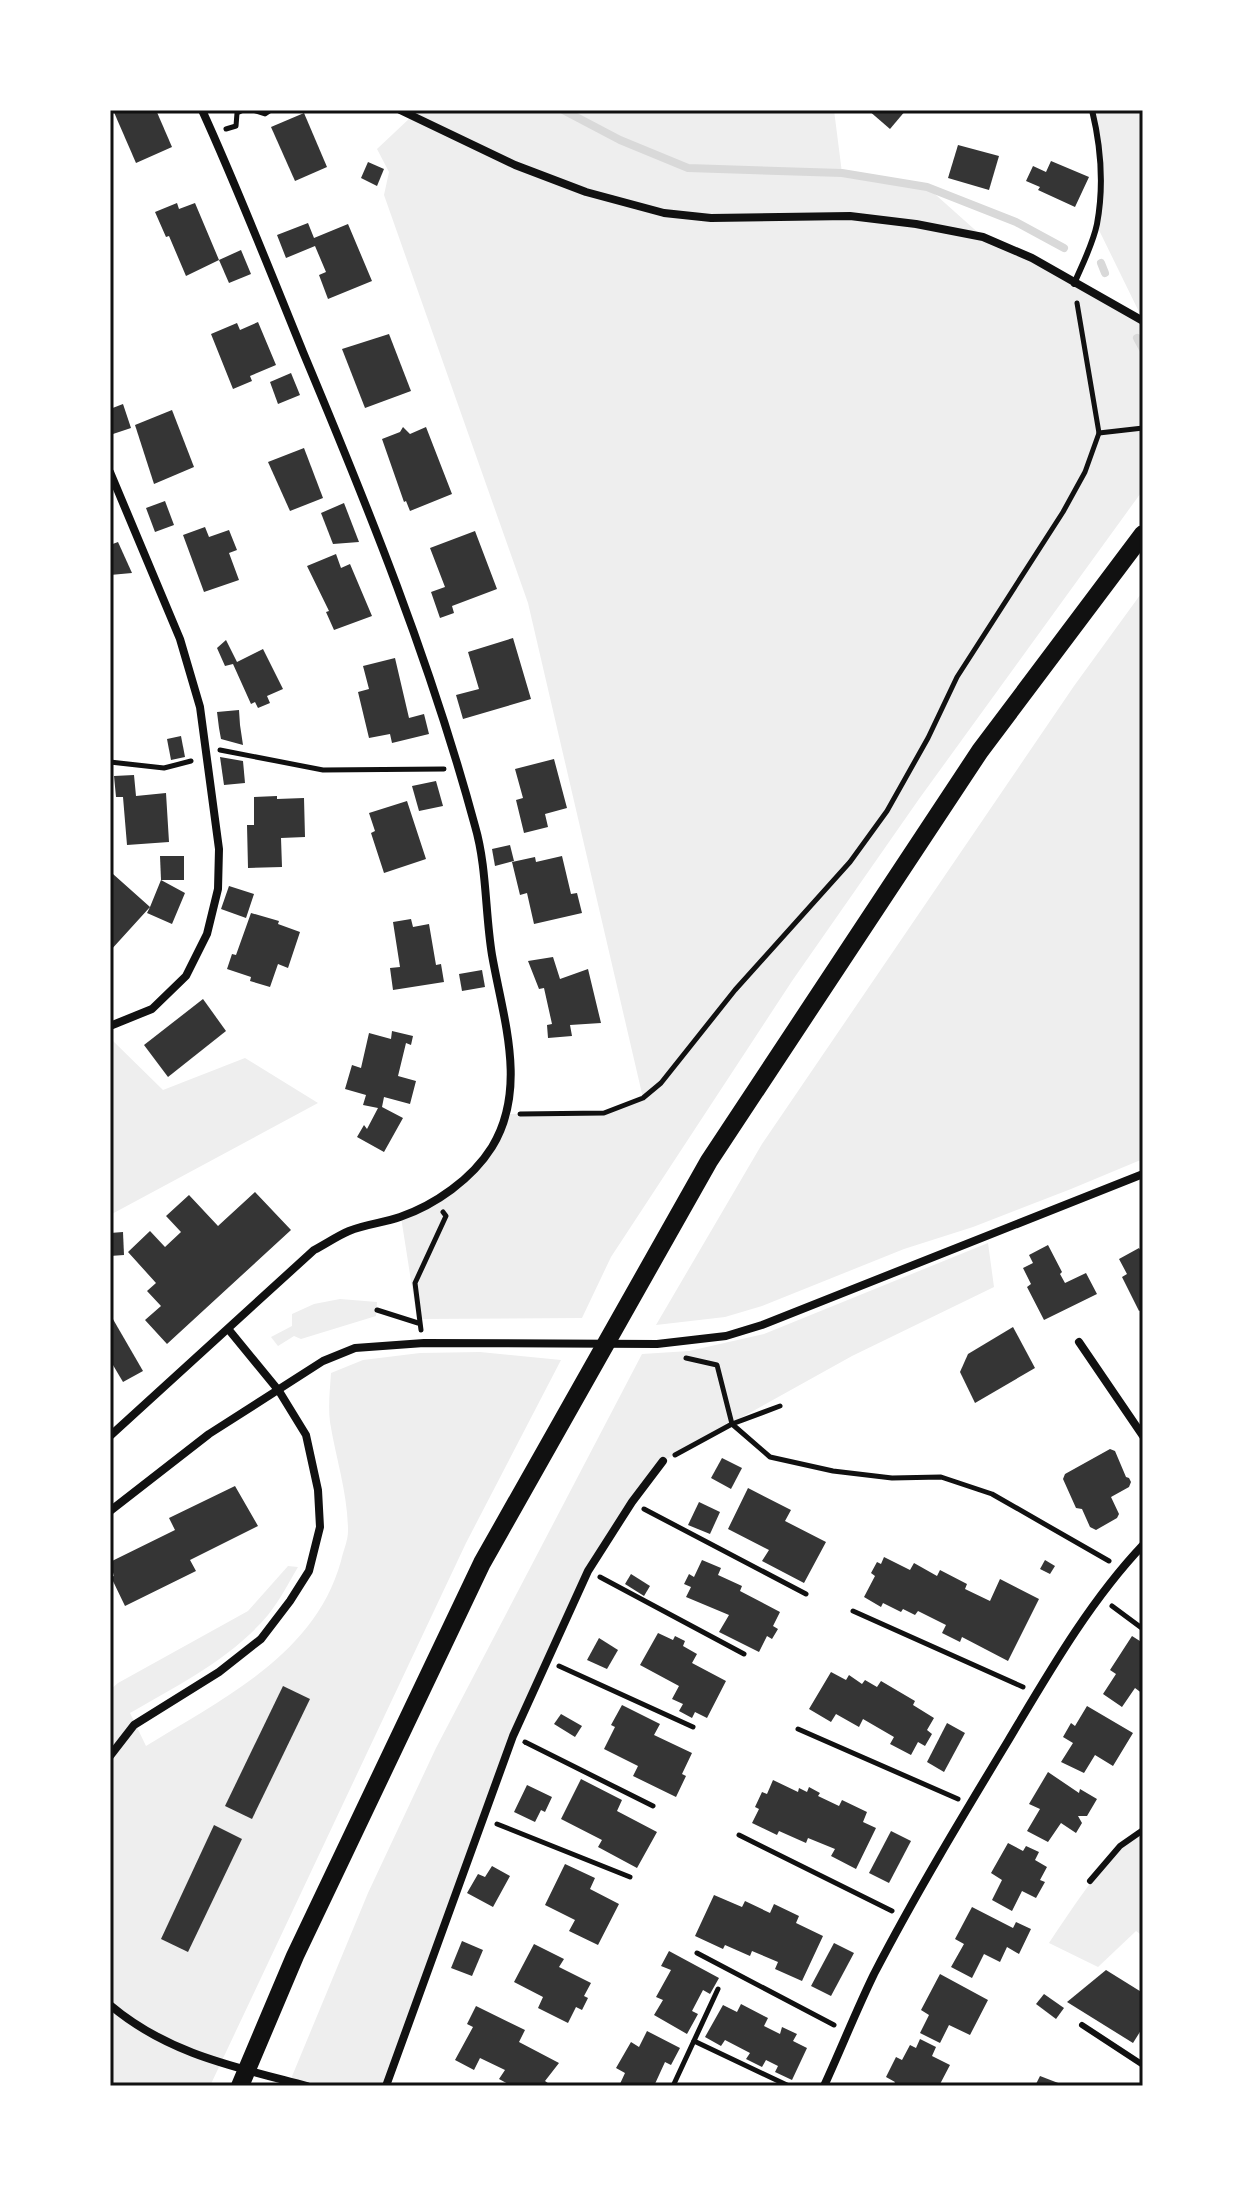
<svg xmlns="http://www.w3.org/2000/svg" width="1253" height="2196" font-family="Inter,sans-serif">
<style>
.green{fill:#eee}
.lines{fill:none;stroke-linecap:round;stroke-linejoin:round}
.stream{stroke:#d9d9d9;stroke-width:8}
.building{fill:#353535}
.path{stroke:#111;stroke-width:5}
.service{stroke:#111;stroke-width:6}
.minor{stroke:#111;stroke-width:8}
.trunk{stroke:#111;stroke-width:18}
.neatline{fill:none;stroke:#111;stroke-width:3}
</style>
<rect width="100%" height="100%" fill="#fff"/>
<g class="green">
<path d="M415 110H834L842 173 927 187 983 237 1032 258 1143 320 1097 226 1102 175 1092 110H1143V490L919 799 792 981 611 1257 582 1318 417 1319 401 1217 467 1177 491 1147 507 1114 604 1113 643 1098 528 603 384 195 389 172 377 149 411 117Z"/>
<path d="M1143 591V1159L1071 1189 973 1227 904 1249 762 1306 725 1317 656 1325 762 1144 1074 686Z"/>
<path d="M110 1038 163 1090 245 1058 318 1103 110 1215Z"/>
<path d="M988 1243 994 1287 852 1356 663 1461 588 1571 513 1735 386 2086H288L368 1893 436 1748 642 1354 689 1351 764 1334Z"/>
<path d="M340 1299 377 1302 376 1316 301 1339 294 1336 278 1346 271 1337 292 1326V1314L314 1304Z"/>
<path d="M480 1352 561 1360 466 1543 210 2086H110V1690L118 1683 248 1611 288 1566 298 1567C288 1584 280 1600 268 1615 232 1658 178 1685 130 1713L146 1746C223 1698 315 1655 341 1561 343 1551 348 1541 348 1531 348 1494 336 1459 330 1422 328 1407 330 1389 331 1373L363 1360 420 1353Z"/>
<path d="M1143 1826V1936L1136 1931 1098 1967 1049 1943C1069 1913 1088 1884 1112 1856 1121 1845 1136 1839 1143 1826Z"/>
</g>
<g class="lines">
<g class="stream">
<path d="M563 110 620 140 688 168 842 173 927 187 1016 222 1064 248"/>
<path d="M1101 263 1105 273"/>
<path d="M1137 338 1143 349"/>
</g>
</g>
<g class="building">
<path d="M113 110H156L172 147 136 163Z"/>
<path d="M868 110H906L890 129Z"/>
<path d="M304 113 327 167 295 181 271 127Z"/>
<path d="M958 145 999 156 989 190 948 178Z"/>
<path d="M1051 161 1089 177 1075 207 1038 190 1040 187 1026 181 1033 166 1046 172Z"/>
<path d="M368 162 384 169 377 186 361 178Z"/>
<path d="M177 203 179 209 195 203 219 260 186 276 169 236 166 237 155 212Z"/>
<path d="M308 223 314 238 348 224 372 281 328 299 319 275 326 272 315 246 286 258 277 235Z"/>
<path d="M241 250 251 274 229 283 219 260Z"/>
<path d="M258 322 276 365 250 376 252 381 233 389 211 334 237 323 240 330Z"/>
<path d="M389 334 411 391 365 408 342 349Z"/>
<path d="M291 373 300 395 278 404 270 382Z"/>
<path d="M123 404 131 428 113 434 110 426V409Z"/>
<path d="M172 410 194 467 154 484 135 425Z"/>
<path d="M403 427 410 434 426 427 452 494 410 511 406 501 404 502 382 439 400 432Z"/>
<path d="M304 448 323 498 290 511 268 462Z"/>
<path d="M165 501 174 525 155 532 146 508Z"/>
<path d="M344 503 359 542 333 544 321 513Z"/>
<path d="M205 527 209 537 229 530 237 550 229 553 239 580 204 592 183 535Z"/>
<path d="M475 531 497 589 452 606 454 613 440 618 431 592 445 587 430 548Z"/>
<path d="M118 542 132 573 110 575V545Z"/>
<path d="M336 554 341 568 350 564 372 616 334 630 326 612 329 611 307 566Z"/>
<path d="M513 638 531 699 463 719 456 695 479 689 468 652Z"/>
<path d="M226 640 237 662 263 649 283 689 267 696 270 703 258 708 255 702 251 704 233 664 225 666 217 648Z"/>
<path d="M395 658 409 718 424 714 429 734 392 743 390 734 369 738 358 692 369 689 363 666Z"/>
<path d="M239 710 240 725 243 745 221 739 219 728 217 712Z"/>
<path d="M181 736 185 757 171 760 167 739Z"/>
<path d="M220 757 243 761 245 783 224 785Z"/>
<path d="M554 759 567 808 545 814 548 827 524 833 516 800 523 798 515 769Z"/>
<path d="M134 775 136 796 166 793 169 842 127 845 123 797H116L114 776Z"/>
<path d="M436 781 443 806 419 811 412 786Z"/>
<path d="M277 796V799L304 798 305 837 281 838 282 867 248 868 247 825H254V797Z"/>
<path d="M407 801 426 859 384 873 371 833 375 831 369 813Z"/>
<path d="M510 845 514 861 495 866 492 849Z"/>
<path d="M160 856H184V880H161Z"/>
<path d="M562 856 571 894 577 893 582 913 534 924 527 893 520 895 512 862 535 857 536 862Z"/>
<path d="M113 874 150 907 161 880 185 893 172 924 147 913 150 907 110 951V878Z"/>
<path d="M229 886 254 894 246 918 221 909Z"/>
<path d="M251 913 279 921 278 924 300 932 288 968 278 964 270 987 250 981 251 977 227 969 232 954 236 955Z"/>
<path d="M411 919 413 927 429 924 436 965 441 964 444 982 393 990 390 968 400 967 393 922Z"/>
<path d="M553 957 560 979 588 969 601 1023 570 1025 572 1036 548 1038 547 1025 552 1024 544 988 539 989 528 961Z"/>
<path d="M482 970 485 987 462 991 459 974Z"/>
<path d="M203 999 226 1031 168 1077 144 1045Z"/>
<path d="M392 1031 413 1036 411 1045 406 1043 398 1076 416 1081 410 1104 384 1097 382 1107 403 1118 384 1152 357 1137 364 1125 367 1129 378 1108 363 1105 366 1095 345 1089 352 1065 361 1068 369 1033 391 1039Z"/>
<path d="M255 1192 291 1230 167 1344 145 1320 161 1306 147 1291 156 1283 128 1252 150 1231 165 1247 181 1232 166 1216 189 1195 218 1226Z"/>
<path d="M123 1232 124 1255 110 1256V1233Z"/>
<path d="M1048 1245 1062 1272 1060 1274 1065 1283 1086 1273 1097 1294 1044 1320 1027 1287 1031 1284 1023 1268 1033 1263 1029 1255Z"/>
<path d="M1139 1248 1143 1255V1309L1139 1311 1122 1277 1127 1274 1119 1259Z"/>
<path d="M110 1314 143 1371 123 1382 110 1360Z"/>
<path d="M1013 1327 1035 1368 975 1403 960 1372 968 1354Z"/>
<path d="M1110 1449 1115 1451 1126 1477 1129 1478 1131 1482 1129 1487 1111 1497 1119 1514 1117 1518 1096 1530 1090 1527 1082 1509 1076 1508 1063 1479 1065 1474Z"/>
<path d="M722 1458 742 1468 731 1489 711 1478Z"/>
<path d="M235 1486 258 1526 190 1560 196 1571 125 1606 111 1577 114 1576 110 1562 175 1530 169 1518Z"/>
<path d="M748 1488 791 1510 785 1521 826 1542 804 1583 762 1561 769 1550 728 1529Z"/>
<path d="M699 1502 720 1512 710 1534 688 1525Z"/>
<path d="M884 1557 910 1570 914 1563 937 1576 940 1570 967 1584 965 1589 990 1601 1000 1579 1039 1599 1008 1661 962 1637 960 1642 942 1633 946 1625 918 1611 915 1615 903 1609 901 1612 883 1603 881 1607 864 1597 875 1576 871 1573 877 1562 881 1564Z"/>
<path d="M702 1560 721 1568 718 1575 742 1586 740 1591 780 1612 773 1626 778 1629 772 1639 767 1636 759 1652 719 1632 729 1615 686 1597 691 1587 684 1584 689 1574 694 1577Z"/>
<path d="M1045 1560 1055 1566 1050 1574 1040 1569Z"/>
<path d="M631 1574 650 1586 644 1596 625 1584Z"/>
<path d="M658 1633 673 1640 675 1636 685 1641 683 1646 697 1654 692 1663 726 1681 707 1718 695 1712 692 1718 679 1711 683 1704 672 1699 679 1686 640 1665Z"/>
<path d="M1132 1636 1143 1643V1694L1135 1688 1122 1707 1103 1694 1116 1674 1110 1670Z"/>
<path d="M599 1638 618 1650 607 1669 587 1660Z"/>
<path d="M831 1672 846 1680 849 1675 862 1684 865 1680 877 1687 881 1681 915 1701 913 1705 934 1718 927 1730 932 1734 925 1746 918 1742 911 1755 890 1744 894 1737 863 1719 859 1727 836 1714 831 1722 809 1709Z"/>
<path d="M283 1686 310 1699 252 1819 225 1806Z"/>
<path d="M622 1705 660 1724 654 1735 692 1753 682 1774 686 1776 676 1797 633 1776 638 1766 604 1749 615 1727 611 1725Z"/>
<path d="M1087 1706 1133 1733 1113 1766 1095 1755 1084 1773 1061 1762 1073 1743 1063 1737 1071 1723 1075 1726Z"/>
<path d="M561 1714 582 1726 575 1737 554 1724Z"/>
<path d="M947 1723 965 1733 944 1772 927 1762Z"/>
<path d="M1048 1772 1079 1793 1080 1789 1097 1799 1087 1816H1078L1082 1823 1076 1833 1061 1823 1048 1842 1027 1831 1040 1809 1029 1804Z"/>
<path d="M581 1779 622 1800 617 1811 657 1832 637 1868 598 1847 602 1840 561 1819Z"/>
<path d="M773 1780 798 1792 799 1788 807 1792 809 1787 820 1793 818 1796 839 1806 842 1800 867 1812 863 1822 876 1828 856 1869 831 1856 835 1849 808 1838 806 1843 779 1831 777 1835 752 1823 759 1809 755 1807 762 1792 767 1794Z"/>
<path d="M527 1785 552 1797 545 1812 541 1810 535 1822 514 1812Z"/>
<path d="M214 1825 242 1839 188 1952 161 1939Z"/>
<path d="M891 1831 911 1841 889 1883 869 1873Z"/>
<path d="M1008 1843 1023 1851 1026 1846 1039 1852 1035 1860 1047 1867 1040 1880 1045 1882 1036 1898 1022 1891 1012 1911 992 1900 1002 1880 991 1873Z"/>
<path d="M565 1864 595 1878 590 1889 619 1904 598 1945 569 1931 575 1920 545 1905Z"/>
<path d="M492 1866 510 1876 493 1907 467 1893 478 1874 485 1877Z"/>
<path d="M714 1895 742 1907 745 1901 770 1913 774 1904 799 1916 796 1923 823 1936 802 1981 775 1969 778 1962 752 1951 750 1956 725 1945 723 1949 695 1936Z"/>
<path d="M972 1907 1013 1928 1016 1922 1031 1929 1019 1954 1007 1947 1000 1962 984 1954 972 1978 951 1967 964 1944 955 1939Z"/>
<path d="M462 1941 483 1950 472 1976 451 1968Z"/>
<path d="M834 1943 854 1953 831 1996 811 1986Z"/>
<path d="M534 1944 564 1959 559 1967 591 1983 584 1996 588 1998 582 2010 576 2007 568 2023 538 2008 543 1997 514 1982Z"/>
<path d="M669 1951 719 1978 710 1994 703 1990 692 2011 698 2014 687 2034 654 2015 663 2000 656 1997 671 1970 661 1966Z"/>
<path d="M1106 1970 1143 1993V2027L1133 2043 1067 2002Z"/>
<path d="M940 1974 988 2000 970 2035 949 2025 940 2043 920 2033 929 2015 921 2010Z"/>
<path d="M1044 1994 1064 2008 1056 2019 1036 2004Z"/>
<path d="M741 2004 768 2018 764 2026 780 2034 782 2027 797 2034 793 2041 807 2048 792 2080 775 2072 778 2066 766 2060 762 2067 746 2059 750 2053 725 2040 721 2046 705 2037 723 2005 737 2012Z"/>
<path d="M476 2006 525 2030 519 2042 559 2063 545 2081 552 2086H512L499 2079 505 2070 480 2058 474 2070 455 2060 473 2027 467 2024Z"/>
<path d="M647 2031 680 2048 671 2065 665 2062 654 2086H619L625 2073 616 2068 631 2042 639 2047Z"/>
<path d="M920 2039 936 2047 932 2056 950 2065 939 2086H893L895 2082 886 2077 896 2057 902 2060 910 2045 916 2048Z"/>
<path d="M1040 2076 1066 2086H1035Z"/>
</g>
<g class="lines">
<g class="path">
<path d="M253 110 265 114 271 110"/>
<path d="M226 129 236 126 237 113 243 110"/>
<path d="M1099 433 1143 428"/>
<path d="M220 750 323 770 444 769"/>
<path d="M110 762 164 768 191 761"/>
<path d="M520 1114 604 1113 643 1098 661 1083 735 990 850 862 887 811 928 738 957 677 1063 512 1085 472 1099 433 1077 303"/>
<path d="M377 1310 418 1323"/>
<path d="M421 1330 415 1283 446 1216 443 1212"/>
<path d="M780 1406 732 1424 770 1457 833 1471 892 1478 941 1477 992 1494 1109 1561"/>
<path d="M675 1455 732 1424 717 1365 686 1358"/>
<path d="M644 1509 806 1594"/>
<path d="M600 1577 744 1654"/>
<path d="M1112 1606 1143 1629"/>
<path d="M853 1611 1023 1687"/>
<path d="M559 1666 693 1727"/>
<path d="M798 1729 958 1799"/>
<path d="M525 1742 653 1806"/>
<path d="M497 1824 630 1877"/>
<path d="M739 1835 892 1911"/>
<path d="M697 1953 834 2025"/>
<path d="M694 2041 789 2086"/>
<path d="M673 2086 718 1989"/>
</g>
<g class="service">
<path d="M1074 284C1082 265 1093 244 1097 224 1104 186 1101 147 1092 110"/>
<path d="M1090 1881 1120 1846 1143 1830"/>
<path d="M1082 2025 1143 2065"/>
</g>
<g class="minor">
<path d="M400 110 515 165 586 192 664 213 711 218 850 216 916 224 983 237 1032 258 1143 321"/>
<path d="M110 472 180 639 200 707 219 849 218 889 207 934 186 976 152 1009 110 1026"/>
<path d="M1079 1342 1143 1436"/>
<path d="M110 1436 314 1250C326 1244 337 1236 349 1231 365 1224 383 1223 400 1217 435 1205 472 1179 492 1147 528 1088 503 1018 492 955 485 913 487 867 475 826 431 663 368 507 303 352 270 271 238 189 202 110"/>
<path d="M110 1511 209 1434 323 1361 355 1348 424 1343 657 1344 726 1336 762 1325 1143 1174"/>
<path d="M110 1756 134 1725 219 1672 261 1639 290 1601 309 1571 320 1527 318 1490 306 1435 279 1391 229 1330"/>
<path d="M110 2005C168 2054 235 2067 307 2086"/>
<path d="M386 2086 513 1736 588 1571 632 1502 663 1461"/>
<path d="M824 2086C841 2049 856 2011 874 1974 915 1895 962 1817 1008 1741 1048 1674 1089 1602 1143 1545"/>
</g>
<path class="trunk" d="M240 2086 295 1956 482 1563 709 1161 980 751 1143 534"/>
</g>
<rect width="1253" height="2196" fill="none" stroke="#ffffff" stroke-width="224"/>
<rect x="112" y="112" width="1029" height="1972" class="neatline"/>
</svg>
